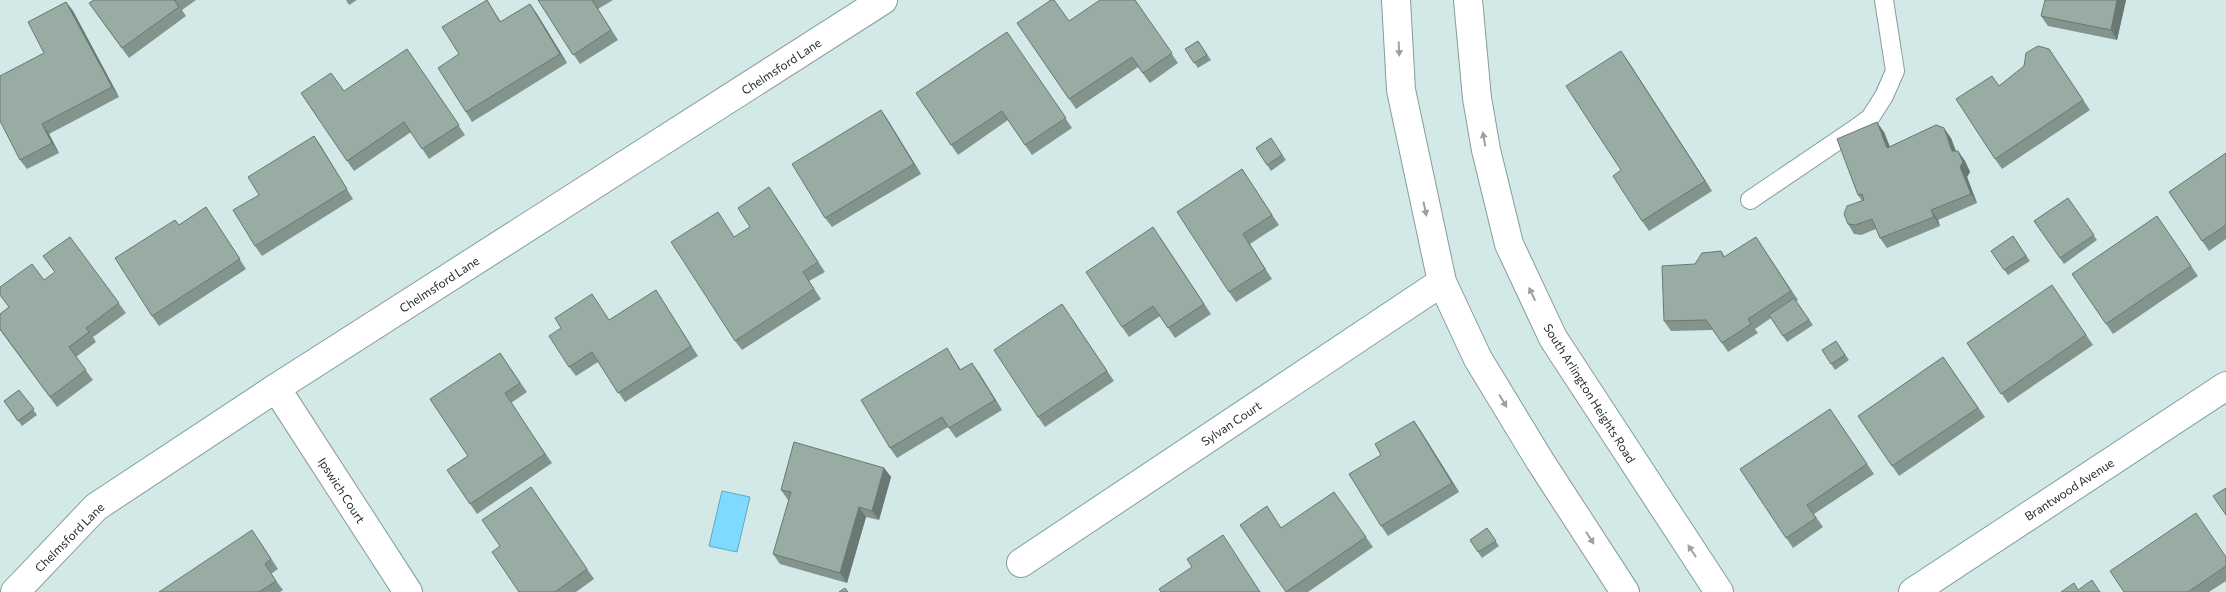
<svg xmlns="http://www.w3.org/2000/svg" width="2226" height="592" font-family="Commissioner,sans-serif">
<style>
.water{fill:#7edaff;stroke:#63a6bf}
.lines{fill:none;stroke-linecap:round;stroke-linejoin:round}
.service-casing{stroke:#879c9a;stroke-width:20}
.minor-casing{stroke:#879c9a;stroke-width:30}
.secondary-casing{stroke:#879c9a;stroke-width:30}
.service{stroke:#fff;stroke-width:18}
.minor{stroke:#fff;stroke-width:28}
.secondary{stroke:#fff;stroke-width:28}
.wall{fill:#83948d}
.shaded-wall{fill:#6a7873}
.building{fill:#98aca4;stroke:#6a7873}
.oneway{fill:#9ca0a0}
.labels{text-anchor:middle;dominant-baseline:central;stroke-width:5;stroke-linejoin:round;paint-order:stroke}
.street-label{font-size:12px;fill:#242c2b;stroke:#fff}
</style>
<rect width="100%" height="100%" fill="#d2e9e7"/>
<path class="water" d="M722 491 750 497 737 552 709 546Z"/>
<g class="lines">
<g class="service-casing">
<path id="service" d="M1750 200 1852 131 1870 118 1884 96 1895 71 1884 0"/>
</g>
<g class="minor-casing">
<g id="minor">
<path d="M276 388 408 592"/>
<path d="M1021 563 1442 282"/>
<path d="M15 592 96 507 276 388 883 0"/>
<path d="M1913 592 2226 386"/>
</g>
</g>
<g class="secondary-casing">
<g id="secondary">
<path d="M1396 0 1401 90 1442 282 1478 359 1540 461 1625 592"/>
<path d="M1468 0 1477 98 1486 150 1509 244 1553 338 1719 592"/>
</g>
</g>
<use href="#service" class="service"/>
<use href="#minor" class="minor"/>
<use href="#secondary" class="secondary"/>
</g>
<g class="wall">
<path d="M94 0H196L182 10 186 16 129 58 96 13Z"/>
<path d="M346 0H357L349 5Z"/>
<path d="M487 0 501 22 530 4 537 14 567 63 472 122 466 112 459 54Z"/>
<path d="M538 0H613L598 9 618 40 580 64Z"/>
<path d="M1135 0 1178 63 1150 83 1138 67 1076 109 1017 23 1069 21Z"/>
<path d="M2126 0 2117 40 2048 26 2041 16Z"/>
<path d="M66 2 73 11 119 97 49 134 59 153 27 169 20 160 44 53Z"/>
<path d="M1007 32 1072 128 1032 155 1008 120 958 155 916 93Z"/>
<path d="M1198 41 1211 60 1198 68 1185 49Z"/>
<path d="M407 49 465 135 429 159 411 132 354 171 301 93 344 91Z"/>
<path d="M2049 49 2090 110 2002 169 1995 159 1999 86Z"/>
<path d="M1628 61 1712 191 1649 231 1642 221 1621 170Z"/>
<path d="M881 110 921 174 832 227 825 218Z"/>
<path d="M1884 132 1890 147 1951 138 1956 151H1958L1965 161 1970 172 1967 177 1977 203 1938 220 1940 226 1887 248 1880 238 1876 229 1861 235 1854 234 1848 224 1862 201 1858 195Z"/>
<path d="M314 136 353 199 262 256 255 246 259 195Z"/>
<path d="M1271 138 1286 160 1271 171 1256 148Z"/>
<path d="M2226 153V239L2209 251 2169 192Z"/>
<path d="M1242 169 1279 225 1250 244 1272 279 1236 302 1229 292Z"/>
<path d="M776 197 825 272 809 281 821 299 742 350 735 341V237L750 227Z"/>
<path d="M2068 198 2097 240 2064 264 2034 221Z"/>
<path d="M206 207 246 269 159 326 152 316 179 225Z"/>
<path d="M2157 216 2198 276 2113 334 2072 274Z"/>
<path d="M2013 236 2030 261 2008 275 1991 251Z"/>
<path d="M70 237 126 313 93 337 96 342 76 357 93 380 57 407 0 330 44 280 55 273Z"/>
<path d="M1160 237 1211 314 1175 338 1160 316 1129 337 1122 327Z"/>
<path d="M1756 237 1798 300 1796 301 1813 325 1787 342 1771 318 1755 329 1758 333 1728 352 1713 330 1671 331 1664 321 1695 264 1721 251 1725 257Z"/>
<path d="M2052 285 2093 345 2008 403 1967 343Z"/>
<path d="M656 290 698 356 625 402 598 362 576 376 569 367 610 320Z"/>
<path d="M1062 304 1114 381 1045 427 1038 417Z"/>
<path d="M1836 341 1849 360 1835 370 1822 350Z"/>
<path d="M947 348 961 370 979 373 1002 410 956 438 948 427 897 458 890 448Z"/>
<path d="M500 353 527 392 511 403 552 463 477 514 447 470 468 456Z"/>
<path d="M1943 357 1985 417 1899 476 1858 416Z"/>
<path d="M19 390 37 415 22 426 4 401Z"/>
<path d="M1830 409 1874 474 1814 514 1823 527 1793 548 1740 469Z"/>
<path d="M1414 421 1459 492 1388 536 1381 526V455Z"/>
<path d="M884 468 891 477 879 520 866 517 847 583 780 564 773 554 789 500H788L781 490Z"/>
<path d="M531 487 594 579 576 592H519L500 546Z"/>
<path d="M1334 492 1373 547 1308 592H1286L1282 528Z"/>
<path d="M1487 528 1499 546 1482 558 1470 540Z"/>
<path d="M259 540 278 569 271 574 283 590 280 592H159Z"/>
<path d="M2226 557V581L2209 592H2124Z"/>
</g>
<g class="shaded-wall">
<path d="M2117 0H2126L2117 40 2111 30Z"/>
<path d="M66 2 73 11 119 97 112 87Z"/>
<path d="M530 4 537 14 567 63 560 54Z"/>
<path d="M1621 51 1628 61 1712 191 1705 181Z"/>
<path d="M881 110 888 120 921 174 914 164Z"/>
<path d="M1877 122 1884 132 1894 158 1887 148Z"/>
<path d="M42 124 49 134 59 153 52 143Z"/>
<path d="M1944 128 1951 138 1959 160 1952 151Z"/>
<path d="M314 136 321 146 353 199 347 189Z"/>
<path d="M1958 151 1965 161 1970 172 1967 177 1977 203 1971 194 1960 167Z"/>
<path d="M1931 210 1938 220 1940 226 1934 217Z"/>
<path d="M972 363 979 373 1002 410 995 400Z"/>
<path d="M1414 421 1421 431 1459 492 1452 483Z"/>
<path d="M884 468 891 477 879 520 872 511Z"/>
<path d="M859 507 866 517 847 583 840 573Z"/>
</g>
<g class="building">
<path d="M94 0H176L175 1 179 7 122 48 89 3Z"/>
<path d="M487 0 500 22 530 4 560 54 466 112 438 68 459 54 442 27Z"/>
<path d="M538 0H592L611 30 573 55Z"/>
<path d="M1051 0H1054L1069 21 1100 0H1135L1172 53 1143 73 1132 57 1069 99 1017 23Z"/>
<path d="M2045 0H2117L2111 30 2041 16Z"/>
<path d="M66 2 112 87 42 124 52 143 20 160 0 121V76L44 53 28 22Z"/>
<path d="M1007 32 1066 118 1025 145 1002 111 951 145 916 93Z"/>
<path d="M1198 41 1207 55 1194 63 1185 49Z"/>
<path d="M2038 46 2049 49 2083 100 1995 159 1956 99 1992 76 1999 86 2024 66 2026 53Z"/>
<path d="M407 49 459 125 422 149 404 122 347 161 301 93 331 73 344 91Z"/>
<path d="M1621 51 1705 181 1642 221 1613 176 1621 170 1566 86Z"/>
<path d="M881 110 914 164 825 218 792 164Z"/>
<path d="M1877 122 1887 148 1936 125 1944 128 1952 151H1958L1963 162 1960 167 1971 194 1931 210 1934 217 1880 238 1872 219 1855 225 1848 224 1844 214 1847 206 1864 200 1862 194 1858 195 1837 139Z"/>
<path d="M314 136 347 189 255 246 233 210 259 195 248 177Z"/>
<path d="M1271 138 1282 155 1267 165 1256 148Z"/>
<path d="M2226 153V225L2202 241 2169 192Z"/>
<path d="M1242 169 1272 215 1243 234 1265 269 1229 292 1177 212Z"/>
<path d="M769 187 818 262 803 272 814 289 735 341 671 242 718 212 734 237 750 227 738 208Z"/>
<path d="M2068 198 2094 235 2060 258 2034 221Z"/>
<path d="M206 207 240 259 152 316 115 258 175 220 179 225Z"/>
<path d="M2157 216 2191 266 2106 324 2072 274Z"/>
<path d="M1153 227 1204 304 1168 328 1153 306 1122 327 1086 272Z"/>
<path d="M2013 236 2026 256 2004 270 1991 251Z"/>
<path d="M70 237 119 303 86 328 89 332 69 347 86 370 50 397 0 329V314L9 307 0 295V287L32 264 44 280 55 272 43 256Z"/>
<path d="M1756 237 1791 291 1748 319 1751 324 1722 343 1706 320 1664 321 1662 266 1695 264 1702 253 1721 251 1724 257Z"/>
<path d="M2052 285 2086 335 2001 394 1967 343Z"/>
<path d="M656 290 691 346 618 393 592 352 569 367 549 336 561 328 555 318 592 294 609 320Z"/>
<path d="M1794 298 1809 320 1783 336 1769 315Z"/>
<path d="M1062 304 1107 371 1038 417 994 350Z"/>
<path d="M1836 341 1845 355 1831 364 1822 350Z"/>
<path d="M947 348 960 370 972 363 995 400 949 428 942 417 890 448 861 400Z"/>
<path d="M500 353 520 383 505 393 545 454 470 504 447 470 468 456 430 399Z"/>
<path d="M1943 357 1978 408 1892 466 1858 416Z"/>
<path d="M19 390 34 409 18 421 4 401Z"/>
<path d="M1830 409 1867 464 1807 505 1816 518 1786 538 1740 469Z"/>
<path d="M1414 421 1452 483 1381 526 1349 474 1381 455 1375 444Z"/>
<path d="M794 442 884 468 872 511 859 507 840 573 773 554 791 492 781 490Z"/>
<path d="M531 487 587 569 555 592H519L492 552 500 546 482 520Z"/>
<path d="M2226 488V515L2213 496Z"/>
<path d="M1334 492 1366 537 1286 592 1240 525 1267 506 1281 528Z"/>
<path d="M2196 513 2226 557V566L2188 592H2124L2110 571Z"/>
<path d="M1487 528 1496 541 1478 552 1470 540Z"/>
<path d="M252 530 271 559 265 564 276 581 259 592H159Z"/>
<path d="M1223 535 1260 592H1161L1159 589 1192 567 1187 559Z"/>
<path d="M2092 580 2100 592H2061L2074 583 2078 590Z"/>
<path d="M845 588 848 592H839Z"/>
</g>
<defs><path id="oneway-solid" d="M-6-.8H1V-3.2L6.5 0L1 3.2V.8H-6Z" transform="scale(1.25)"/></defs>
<g class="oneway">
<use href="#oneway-solid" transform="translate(1399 49) rotate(87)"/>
<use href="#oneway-solid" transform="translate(1484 139) rotate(-100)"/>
<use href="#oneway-solid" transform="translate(1425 209) rotate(78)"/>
<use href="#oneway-solid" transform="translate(1532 294) rotate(-115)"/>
<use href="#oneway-solid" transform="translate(1503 401) rotate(59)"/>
<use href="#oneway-solid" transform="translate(1590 538) rotate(57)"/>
<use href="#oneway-solid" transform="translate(1692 551) rotate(-123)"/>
</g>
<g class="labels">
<g class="street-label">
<text transform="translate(781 66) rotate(-33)">Chelmsford Lane</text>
<text transform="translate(439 284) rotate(-33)">Chelmsford Lane</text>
<text transform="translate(1590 393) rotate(58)">South Arlington Heights Road</text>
<text transform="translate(1231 423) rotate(-34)">Sylvan Court</text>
<text transform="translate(2069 489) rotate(-33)">Brantwood Avenue</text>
<text transform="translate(342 490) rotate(57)">Ipswich Court</text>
<text transform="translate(69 537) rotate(-45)">Chelmsford Lane</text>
</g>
</g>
</svg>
